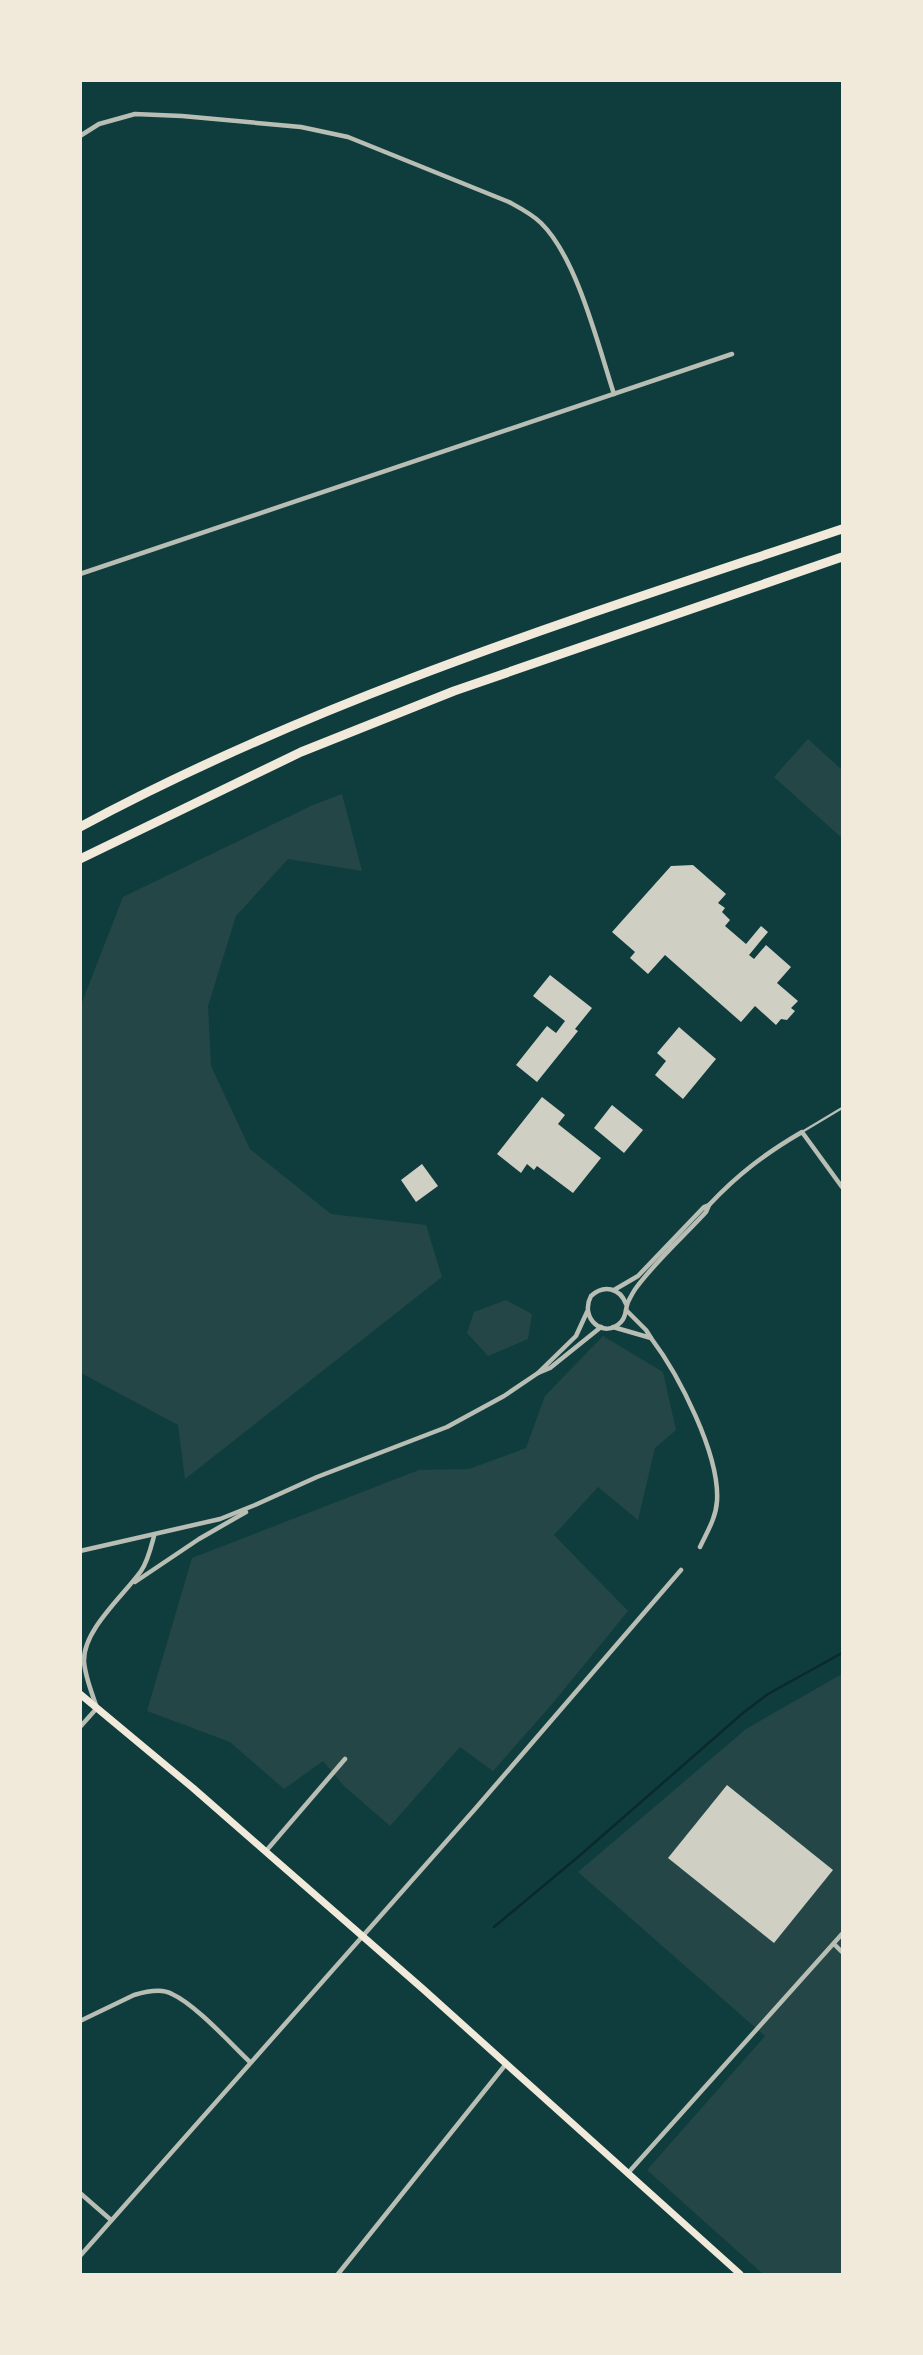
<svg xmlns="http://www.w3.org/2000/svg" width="923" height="2355" font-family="Cabin,sans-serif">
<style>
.green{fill:#244646}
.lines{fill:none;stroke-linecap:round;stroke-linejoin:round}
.stream{stroke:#0a2a2b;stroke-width:2.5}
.building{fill:#cfcfc3}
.service{stroke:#b8beb3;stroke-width:2.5}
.minor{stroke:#b8beb3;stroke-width:4.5}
.secondary{stroke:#f1e9da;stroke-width:7}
.motorway{stroke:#f1e9da;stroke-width:9}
</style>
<rect width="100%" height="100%" fill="#0f3d3e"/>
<g class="green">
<path d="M808 739 842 770V838L774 777Z"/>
<path d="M342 794 362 871 288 859 236 916 208 1006 211 1066 250 1149 331 1214 426 1225 442 1277 185 1479 178 1425 81 1373V1005L123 897 313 805Z"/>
<path d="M506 1300 532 1314 528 1339 488 1356 467 1333 474 1312Z"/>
<path d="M603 1336 663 1372 676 1430 655 1448 638 1520 598 1487 554 1535 628 1611 553 1703 493 1771 460 1747 390 1826 344 1786 323 1761 284 1789 230 1742 147 1711 192 1558 419 1470 469 1469 526 1448 545 1396Z"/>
<path d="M842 1674V2274H763L647 2170 765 2036 578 1872 746 1729Z"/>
</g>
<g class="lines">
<path class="stream" d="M494 1927 578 1857 743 1713 768 1694 842 1653"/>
</g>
<g class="building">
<path d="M693 865 726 894 718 903 725 908 722 912 730 920 725 926 746 944 761 926 768 932 749 955 754 959 766 945 791 967 777 983 798 1001 791 1008 795 1011 787 1020 781 1019 776 1025 755 1006 741 1022 665 955 648 974 630 958 635 952 612 932 671 866Z"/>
<path d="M550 975 592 1008 575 1029 578 1031 537 1082 516 1065 547 1026 556 1033 565 1021 533 996Z"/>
<path d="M679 1027 716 1059 683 1099 655 1075 666 1061 657 1053Z"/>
<path d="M542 1097 565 1115 558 1124 601 1158 573 1193 537 1166 534 1170 527 1164 521 1173 497 1154Z"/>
<path d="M612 1105 643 1130 624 1153 594 1128Z"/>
<path d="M422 1164 438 1186 416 1202 401 1180Z"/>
<path d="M727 1785 833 1870 774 1943 668 1858Z"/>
</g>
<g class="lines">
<path class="service" d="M802 1132 842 1108"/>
<g class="minor">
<path d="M80 136 99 124 135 114 182 116 301 127 348 137 509 202C520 208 532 214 541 223 577 258 598 345 614 394"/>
<path d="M80 574 732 354"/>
<path d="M709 1205C738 1174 766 1153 802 1132L842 1187"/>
<path d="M614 1290 638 1276 704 1207 709 1205 706 1212C684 1236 655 1262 636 1288 633 1292 630 1298 628 1302 625 1309 627 1316 621 1322 604 1340 579 1318 591 1296 604 1284 620 1288 626 1304"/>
<path d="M587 1312 576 1336 538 1373 550 1368 601 1327"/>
<path d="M613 1327 651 1338 646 1330 626 1310"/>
<path d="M651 1338C679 1375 720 1455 717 1501 716 1518 707 1532 700 1547"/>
<path d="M80 1551 220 1519 255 1505 317 1477 447 1427 504 1396 538 1373"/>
<path d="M135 1582 199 1539 246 1512"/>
<path d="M80 1727 97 1708C92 1693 85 1677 84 1661 83 1630 124 1595 141 1571 148 1561 151 1547 154 1536"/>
<path d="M266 1851 345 1759"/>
<path d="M834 1944 842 1952"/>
<path d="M80 2021 134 1995C144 1992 162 1988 172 1994 196 2005 230 2043 250 2062"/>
<path d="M628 2173 842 1934"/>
<path d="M80 2193 111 2220"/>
<path d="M80 2256 475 1809 681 1570"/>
<path d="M338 2274 506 2064"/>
</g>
<path class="secondary" d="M80 1694 193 1788 423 1989 740 2274"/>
<g class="motorway">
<path d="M80 827C321 697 584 616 842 529"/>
<path d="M80 859 301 752 454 691 842 557"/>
</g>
</g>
<rect width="923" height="2355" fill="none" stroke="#f1e9da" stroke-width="164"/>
</svg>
